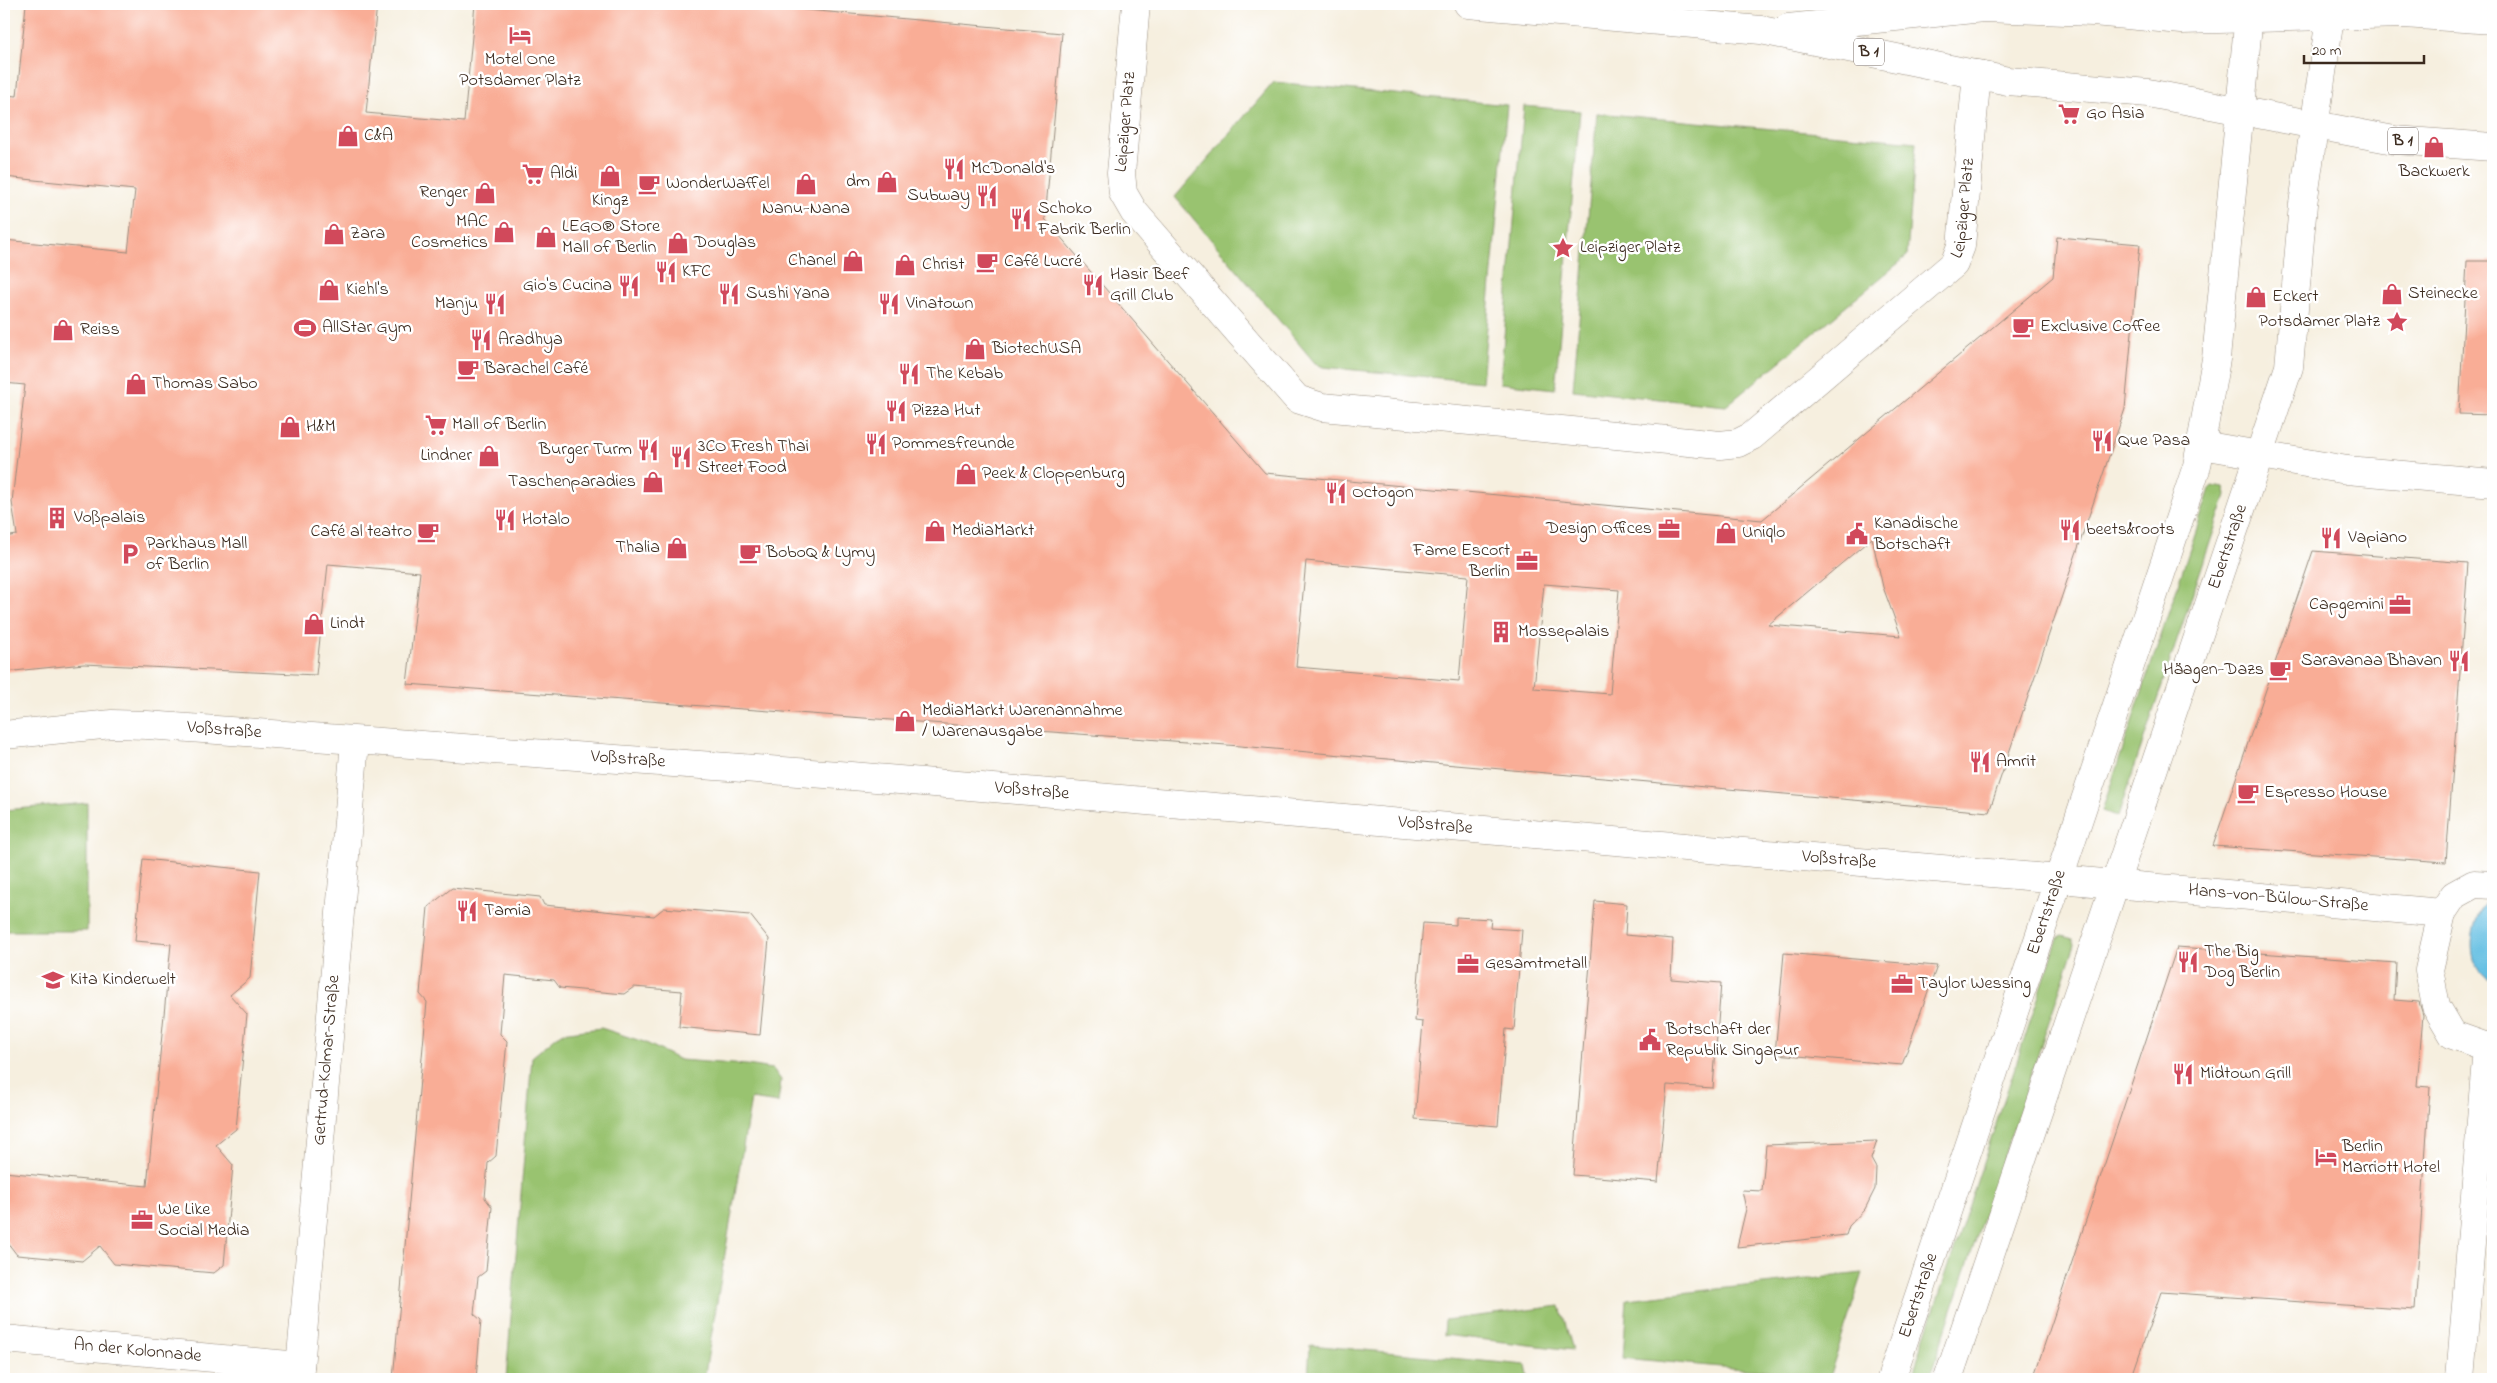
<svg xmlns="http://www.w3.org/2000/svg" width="2497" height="1383" font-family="'Indie Flower',sans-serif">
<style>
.green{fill:#99c370;stroke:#6a7647}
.water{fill:#66c0e3;stroke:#507580}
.building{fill:#f9ad96;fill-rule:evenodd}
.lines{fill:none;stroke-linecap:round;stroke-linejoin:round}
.street-casing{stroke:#988c7e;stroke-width:29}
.secondary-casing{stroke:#988c7e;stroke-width:29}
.primary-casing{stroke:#988c7e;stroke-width:29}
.street{stroke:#fff;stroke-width:28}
.secondary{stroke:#fff;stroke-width:28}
.primary{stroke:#fff;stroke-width:28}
.labels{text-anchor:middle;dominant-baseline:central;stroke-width:5;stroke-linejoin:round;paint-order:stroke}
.shield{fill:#fff;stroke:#766a62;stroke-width:1}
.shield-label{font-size:16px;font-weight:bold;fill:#3b2a1e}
.poi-label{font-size:18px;fill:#3b2a1e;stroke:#fff;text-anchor:start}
.street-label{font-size:18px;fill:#3b2a1e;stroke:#fff}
</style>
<rect width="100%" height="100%" fill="#fff"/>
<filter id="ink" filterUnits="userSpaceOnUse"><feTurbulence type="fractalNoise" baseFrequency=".02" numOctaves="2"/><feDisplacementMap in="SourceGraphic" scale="10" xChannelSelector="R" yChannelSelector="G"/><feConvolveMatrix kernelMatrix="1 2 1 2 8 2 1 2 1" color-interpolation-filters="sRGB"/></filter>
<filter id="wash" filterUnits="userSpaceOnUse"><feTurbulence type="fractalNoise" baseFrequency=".0096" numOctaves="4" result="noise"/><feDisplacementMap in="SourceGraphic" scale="20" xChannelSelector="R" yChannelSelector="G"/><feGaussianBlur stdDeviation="1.12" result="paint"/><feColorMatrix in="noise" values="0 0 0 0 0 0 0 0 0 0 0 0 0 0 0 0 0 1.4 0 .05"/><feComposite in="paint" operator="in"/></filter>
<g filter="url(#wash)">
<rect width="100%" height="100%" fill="#f6efdf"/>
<g class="green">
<path d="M1274 82 1507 105 1482 382 1323 367 1315 363 1175 197Z"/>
<path d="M1524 106 1580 111 1555 389 1500 383Z"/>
<path d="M1597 113 1916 142 1907 256 1726 406 1573 390Z"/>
<path d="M2213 486 2224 488 2226 495 2118 816 2102 811 2210 489Z"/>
<path d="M87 803V931H4V810Z"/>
<path d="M2062 936 2073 939 2075 944 1929 1379H1911L2058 938Z"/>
<path d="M601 1028 644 1042 680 1060 747 1065 773 1069 781 1080 778 1103 751 1099 704 1379H506L532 1057 561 1033Z"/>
<path d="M1863 1273 1829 1377 1623 1358 1627 1299Z"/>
<path d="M1560 1306 1573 1350 1444 1335 1445 1320Z"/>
<path d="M1310 1345 1526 1365 1529 1379H1308Z"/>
</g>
<path class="water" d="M2491 899H2493V979C2462 972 2469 914 2491 899Z"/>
<g id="blocks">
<g class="building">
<path d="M26 4H377L366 113 464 122 475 4H740L1062 33 1045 219 1265 473 1762 520 2053 277 2057 237 2140 244 2125 409 1989 812 1240 746 407 684 420 572 328 564 316 675 84 664 4 672V537L17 535 12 502 25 385 4 383V240L128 252 135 190 4 177V95L17 96ZM1872 538 1883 587 1901 636 1768 625ZM1306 561 1468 576 1459 681 1296 667ZM1544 584 1619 590 1610 694 1534 688Z"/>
<path d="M2467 261H2493V415L2459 414Z"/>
<path d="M2313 551 2468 563 2446 862 2213 846Z"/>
<path d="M143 859 260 871 250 978 230 995 247 1014 236 1129 216 1145 233 1165 224 1265 214 1273 114 1264 100 1246 82 1261 17 1255 4 1238V1172L147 1186 171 944 135 941Z"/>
<path d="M452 888 540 897 544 905 654 916 664 908 750 915 769 939 760 1035 679 1027 682 991 634 987 624 994 560 988 554 980 505 975 500 1034 507 1041 496 1156 488 1163 485 1198 492 1207 486 1271 478 1277 474 1314 481 1320 476 1379H393L427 1002 420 994 428 907Z"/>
<path d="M1595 901 1627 904 1625 935 1673 939 1671 979 1721 983 1713 1088 1667 1085 1658 1182 1573 1175Z"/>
<path d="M1456 917 1491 919 1490 928 1522 930 1514 1030 1506 1029 1498 1126 1415 1119 1423 1022 1415 1021 1423 923 1456 925Z"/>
<path d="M2177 947 2396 963 2394 1000 2419 1002 2423 1015 2417 1086 2430 1087 2415 1310 2161 1292 2131 1379H2033Z"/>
<path d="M1784 953 1937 966 1902 1065 1775 1054Z"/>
<path d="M1877 1141 1871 1159 1876 1168 1875 1189 1865 1209 1849 1226 1846 1235 1737 1247 1746 1209 1742 1190 1762 1191 1766 1145Z"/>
</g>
</g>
</g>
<g filter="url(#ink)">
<use href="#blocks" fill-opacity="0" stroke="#988c7e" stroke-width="1"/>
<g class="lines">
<g class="street-casing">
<g id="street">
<path id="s1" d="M1136 4 1121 173 1123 193 1134 212 1297 399 1322 407 1720 445 1738 443 1752 436 1954 264 1961 246 1977 74"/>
<path d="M2202 445 2347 470 2493 483"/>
<path id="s2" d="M4 735 112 724 147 725 852 776 2060 879"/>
<path id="s3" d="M2114 884 2442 913"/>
<path d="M2493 885 2474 884 2454 895 2442 913 2429 970 2436 1006 2453 1035 2487 1047 2493 1045"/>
<path id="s4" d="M4 1339 300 1366"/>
<path id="s5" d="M299 1379 355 742"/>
<path d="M2460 1379 2487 1047"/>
</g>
</g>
<g class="secondary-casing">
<g id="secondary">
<path d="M2060 879 2114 884"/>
<path id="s6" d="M1891 1379 2197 466 2216 359 2250 4"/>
<path id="s7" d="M1948 1379 2289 367 2303 204 2332 4"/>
</g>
</g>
<g class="primary-casing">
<g id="primary">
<path d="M1468 4 1761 30 2008 81 2148 93 2394 140 2493 147"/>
<path d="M1788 28 1983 8 2093 12 2182 20 2404 14 2493 20"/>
</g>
</g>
<use href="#street" class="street"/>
<use href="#secondary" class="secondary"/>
<use href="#primary" class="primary"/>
</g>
</g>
<defs>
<g id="hotel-bare" transform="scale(1.725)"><path d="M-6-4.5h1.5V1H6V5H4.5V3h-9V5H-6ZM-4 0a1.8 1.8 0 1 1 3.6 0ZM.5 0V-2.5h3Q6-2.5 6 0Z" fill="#d1495b" stroke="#fff" stroke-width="2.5" paint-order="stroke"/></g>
<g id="supermarket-bare" transform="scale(1.725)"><path d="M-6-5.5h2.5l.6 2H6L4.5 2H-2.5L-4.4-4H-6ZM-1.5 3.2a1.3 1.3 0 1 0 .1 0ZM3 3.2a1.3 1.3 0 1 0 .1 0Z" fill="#d1495b" stroke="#fff" stroke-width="2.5" paint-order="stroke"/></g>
<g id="shop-bare" transform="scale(1.725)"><path d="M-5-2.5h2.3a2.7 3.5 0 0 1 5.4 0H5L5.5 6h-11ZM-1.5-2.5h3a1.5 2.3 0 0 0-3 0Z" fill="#d1495b" stroke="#fff" stroke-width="2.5" paint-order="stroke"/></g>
<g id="restaurant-bare" transform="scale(1.725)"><path d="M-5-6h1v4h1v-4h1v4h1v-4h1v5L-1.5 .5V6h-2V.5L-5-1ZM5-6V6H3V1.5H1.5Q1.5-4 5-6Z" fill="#d1495b" stroke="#fff" stroke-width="2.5" paint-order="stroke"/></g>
<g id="cafe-bare" transform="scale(1.725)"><path d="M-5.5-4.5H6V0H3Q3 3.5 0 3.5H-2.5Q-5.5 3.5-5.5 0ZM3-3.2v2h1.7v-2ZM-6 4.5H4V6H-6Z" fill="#d1495b" stroke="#fff" stroke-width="2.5" paint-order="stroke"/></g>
<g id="sight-bare" transform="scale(1.725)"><path d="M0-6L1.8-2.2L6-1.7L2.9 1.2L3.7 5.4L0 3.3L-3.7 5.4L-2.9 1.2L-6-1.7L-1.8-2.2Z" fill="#d1495b" stroke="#fff" stroke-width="2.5" paint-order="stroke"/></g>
<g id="stadium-bare" transform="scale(1.725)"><path d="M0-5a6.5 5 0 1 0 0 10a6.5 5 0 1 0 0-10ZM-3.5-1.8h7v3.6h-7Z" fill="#d1495b" stroke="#fff" stroke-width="2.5" paint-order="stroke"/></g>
<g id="building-bare" transform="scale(1.725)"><path d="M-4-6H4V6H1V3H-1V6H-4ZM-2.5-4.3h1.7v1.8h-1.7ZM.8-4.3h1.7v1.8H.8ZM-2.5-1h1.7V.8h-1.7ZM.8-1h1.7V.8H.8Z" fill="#d1495b" stroke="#fff" stroke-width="2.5" paint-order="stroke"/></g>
<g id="office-bare" transform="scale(1.725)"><path d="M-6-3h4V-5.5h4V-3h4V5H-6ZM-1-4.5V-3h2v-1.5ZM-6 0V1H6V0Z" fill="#d1495b" stroke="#fff" stroke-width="2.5" paint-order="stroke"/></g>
<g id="civic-bare" transform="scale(1.725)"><path d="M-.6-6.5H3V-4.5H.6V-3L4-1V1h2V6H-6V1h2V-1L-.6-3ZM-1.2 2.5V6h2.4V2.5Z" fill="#d1495b" stroke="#fff" stroke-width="2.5" paint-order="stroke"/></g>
<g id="parking-bare" transform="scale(1.725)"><path d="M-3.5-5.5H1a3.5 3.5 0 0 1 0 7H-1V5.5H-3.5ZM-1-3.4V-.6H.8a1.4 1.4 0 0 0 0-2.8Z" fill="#d1495b" stroke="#fff" stroke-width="2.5" paint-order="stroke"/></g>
<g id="school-bare" transform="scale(1.725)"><path d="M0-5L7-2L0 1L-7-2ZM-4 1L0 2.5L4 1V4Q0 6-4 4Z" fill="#d1495b" stroke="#fff" stroke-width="2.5" paint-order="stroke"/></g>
</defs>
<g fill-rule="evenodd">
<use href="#hotel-bare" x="520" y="35"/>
<use href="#supermarket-bare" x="2069" y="114"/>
<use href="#shop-bare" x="348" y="136"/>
<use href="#shop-bare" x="2434" y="147"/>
<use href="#restaurant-bare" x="954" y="169"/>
<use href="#supermarket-bare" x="533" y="174"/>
<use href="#shop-bare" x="610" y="176"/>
<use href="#shop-bare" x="887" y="182"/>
<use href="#cafe-bare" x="649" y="184"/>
<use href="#shop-bare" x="806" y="184"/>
<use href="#shop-bare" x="485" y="193"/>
<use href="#restaurant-bare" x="987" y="196"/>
<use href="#restaurant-bare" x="1021" y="219"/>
<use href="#shop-bare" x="504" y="232"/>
<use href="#shop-bare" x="334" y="234"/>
<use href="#shop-bare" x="546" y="237"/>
<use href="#shop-bare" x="678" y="243"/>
<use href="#sight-bare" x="1563" y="248"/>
<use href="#shop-bare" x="853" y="261"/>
<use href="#cafe-bare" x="987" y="262"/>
<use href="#shop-bare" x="905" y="265"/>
<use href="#restaurant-bare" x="666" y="272"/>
<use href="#restaurant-bare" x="1093" y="285"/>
<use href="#restaurant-bare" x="629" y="286"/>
<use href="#shop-bare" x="329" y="290"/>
<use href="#restaurant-bare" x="729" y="294"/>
<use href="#shop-bare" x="2392" y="294"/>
<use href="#shop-bare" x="2256" y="297"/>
<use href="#restaurant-bare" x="495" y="304"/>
<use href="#restaurant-bare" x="889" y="304"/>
<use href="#sight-bare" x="2397" y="322"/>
<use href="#cafe-bare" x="2023" y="327"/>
<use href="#stadium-bare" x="305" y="328"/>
<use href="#shop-bare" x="63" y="330"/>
<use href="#restaurant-bare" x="481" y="340"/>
<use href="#shop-bare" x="975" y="349"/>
<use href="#cafe-bare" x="468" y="369"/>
<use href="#restaurant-bare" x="909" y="374"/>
<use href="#shop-bare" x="136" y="384"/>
<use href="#restaurant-bare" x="896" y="411"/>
<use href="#supermarket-bare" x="436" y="425"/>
<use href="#shop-bare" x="290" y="427"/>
<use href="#restaurant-bare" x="2102" y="441"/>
<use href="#restaurant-bare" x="876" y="444"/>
<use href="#restaurant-bare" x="648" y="450"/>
<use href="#shop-bare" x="489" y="456"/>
<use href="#restaurant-bare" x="681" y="457"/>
<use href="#shop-bare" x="966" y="474"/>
<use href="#shop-bare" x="653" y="482"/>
<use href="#restaurant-bare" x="1336" y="493"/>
<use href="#building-bare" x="57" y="518"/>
<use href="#restaurant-bare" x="505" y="520"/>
<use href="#office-bare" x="1669" y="529"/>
<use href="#restaurant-bare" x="2070" y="530"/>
<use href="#shop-bare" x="935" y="531"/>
<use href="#cafe-bare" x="428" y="532"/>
<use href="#shop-bare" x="1726" y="533"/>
<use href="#civic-bare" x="1857" y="534"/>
<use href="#restaurant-bare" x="2331" y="538"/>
<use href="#shop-bare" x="677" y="548"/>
<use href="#cafe-bare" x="750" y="553"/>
<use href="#parking-bare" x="130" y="554"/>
<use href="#office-bare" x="1527" y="561"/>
<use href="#office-bare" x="2400" y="605"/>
<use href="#shop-bare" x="314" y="624"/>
<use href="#building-bare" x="1501" y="632"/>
<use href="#restaurant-bare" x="2459" y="661"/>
<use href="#cafe-bare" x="2280" y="670"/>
<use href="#shop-bare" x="905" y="721"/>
<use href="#restaurant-bare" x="1980" y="762"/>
<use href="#cafe-bare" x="2248" y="793"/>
<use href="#restaurant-bare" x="467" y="911"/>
<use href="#restaurant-bare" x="2188" y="962"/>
<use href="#office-bare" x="1468" y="964"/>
<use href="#school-bare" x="53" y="980"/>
<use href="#office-bare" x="1902" y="984"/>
<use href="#civic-bare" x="1650" y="1040"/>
<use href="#restaurant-bare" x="2183" y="1074"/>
<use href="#hotel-bare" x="2326" y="1157"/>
<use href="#office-bare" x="142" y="1220"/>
</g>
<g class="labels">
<g class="shield">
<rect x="1854" y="38.5" width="30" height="27" rx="4"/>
<rect x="2388" y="127.5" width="30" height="27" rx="4"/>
</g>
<g class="shield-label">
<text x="1869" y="52">B 1</text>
<text x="2403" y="141">B 1</text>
</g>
<g class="poi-label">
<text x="520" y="60" text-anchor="middle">Motel One<tspan x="520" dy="21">Potsdamer Platz</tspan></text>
<text x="2086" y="114">Go Asia</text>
<text x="364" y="136">C&amp;A</text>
<text x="971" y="169">McDonald's</text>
<text x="2434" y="172" text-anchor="middle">Backwerk</text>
<text x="550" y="174">Aldi</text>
<text x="870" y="182" text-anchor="end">dm</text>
<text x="666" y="184">WonderWaffel</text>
<text x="468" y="193" text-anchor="end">Renger</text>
<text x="970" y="196" text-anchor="end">Subway</text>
<text x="610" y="201" text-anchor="middle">Kingz</text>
<text x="806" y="209" text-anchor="middle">Nanu-Nana</text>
<text x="1038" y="209">Schoko<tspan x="1038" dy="21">Fabrik Berlin</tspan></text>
<text x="488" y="222" text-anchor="end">MAC<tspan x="488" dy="21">Cosmetics</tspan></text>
<text x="562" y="227">LEGO® Store<tspan x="562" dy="21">Mall of Berlin</tspan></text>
<text x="350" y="234">Zara</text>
<text x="694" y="243">Douglas</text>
<text x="1580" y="248">Leipziger Platz</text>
<text x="836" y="261" text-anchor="end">Chanel</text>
<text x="1004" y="262">Café Lucré</text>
<text x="922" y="265">Christ</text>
<text x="682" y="272">KFC</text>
<text x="1110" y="275">Hasir Beef<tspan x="1110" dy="21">Grill Club</tspan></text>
<text x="612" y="286" text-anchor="end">Gio's Cucina</text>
<text x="346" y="290">Kiehl's</text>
<text x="746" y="294">Sushi Yana</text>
<text x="2408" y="294">Steinecke</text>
<text x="2272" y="297">Eckert</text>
<text x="478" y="304" text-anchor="end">Manju</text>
<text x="906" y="304">Vinatown</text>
<text x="2380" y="322" text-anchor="end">Potsdamer Platz</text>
<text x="2040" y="327">Exclusive Coffee</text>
<text x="322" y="328">AllStar Gym</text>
<text x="80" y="330">Reiss</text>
<text x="498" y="340">Aradhya</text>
<text x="992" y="349">BiotechUSA</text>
<text x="484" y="369">Barachel Café</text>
<text x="926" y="374">The Kebab</text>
<text x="152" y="384">Thomas Sabo</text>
<text x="912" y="411">Pizza Hut</text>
<text x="452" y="425">Mall of Berlin</text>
<text x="306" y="427">H&amp;M</text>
<text x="2118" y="441">Que Pasa</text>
<text x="892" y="444">Pommesfreunde</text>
<text x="698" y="447">3CO Fresh Thai<tspan x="698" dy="21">Street Food</tspan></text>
<text x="632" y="450" text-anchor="end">Burger Turm</text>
<text x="472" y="456" text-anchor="end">Lindner</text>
<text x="982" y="474">Peek &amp; Cloppenburg</text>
<text x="636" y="482" text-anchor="end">Taschenparadies</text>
<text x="1352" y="493">Octogon</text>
<text x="74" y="518">Voßpalais</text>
<text x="522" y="520">Hotalo</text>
<text x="1874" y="524">Kanadische<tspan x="1874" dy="21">Botschaft</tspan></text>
<text x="1652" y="529" text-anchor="end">Design Offices</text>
<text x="2086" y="530">beets&amp;roots</text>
<text x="952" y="531">MediaMarkt</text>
<text x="412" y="532" text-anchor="end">Café al teatro</text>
<text x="1742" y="533">Uniqlo</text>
<text x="2348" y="538">Vapiano</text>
<text x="146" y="544">Parkhaus Mall<tspan x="146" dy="21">of Berlin</tspan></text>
<text x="660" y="548" text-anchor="end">Thalia</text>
<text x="1510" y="551" text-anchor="end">Fame Escort<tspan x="1510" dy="21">Berlin</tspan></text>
<text x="766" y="553">BoboQ &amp; Lymy</text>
<text x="2384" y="605" text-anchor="end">Capgemini</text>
<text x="330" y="624">Lindt</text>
<text x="1518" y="632">Mossepalais</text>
<text x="2442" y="661" text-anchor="end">Saravanaa Bhavan</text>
<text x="2264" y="670" text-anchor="end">Häagen-Dazs</text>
<text x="922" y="711">MediaMarkt Warenannahme<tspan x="922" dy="21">/ Warenausgabe</tspan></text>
<text x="1996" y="762">Amrit</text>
<text x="2264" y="793">Espresso House</text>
<text x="484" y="911">Tamia</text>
<text x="2204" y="952">The Big<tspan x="2204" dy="21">Dog Berlin</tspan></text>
<text x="1485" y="964">Gesamtmetall</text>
<text x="70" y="980">Kita Kinderwelt</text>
<text x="1918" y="984">Taylor Wessing</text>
<text x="1666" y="1030">Botschaft der<tspan x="1666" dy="21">Republik Singapur</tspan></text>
<text x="2200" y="1074">Midtown Grill</text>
<text x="2342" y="1147">Berlin<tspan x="2342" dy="21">Marriott Hotel</tspan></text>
<text x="158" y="1210">We Like<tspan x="158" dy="21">Social Media</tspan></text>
</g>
<g class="street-label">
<text transform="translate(1126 122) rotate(-85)">Leipziger Platz</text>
<text stroke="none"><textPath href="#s1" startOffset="1242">Leipziger Platz</textPath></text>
<text stroke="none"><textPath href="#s7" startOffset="878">Ebertstraße</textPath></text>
<text stroke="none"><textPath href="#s2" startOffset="221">Voßstraße</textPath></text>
<text stroke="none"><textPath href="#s2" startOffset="626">Voßstraße</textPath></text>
<text stroke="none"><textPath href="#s2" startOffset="1031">Voßstraße</textPath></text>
<text stroke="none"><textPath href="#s2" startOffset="1436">Voßstraße</textPath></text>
<text stroke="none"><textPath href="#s2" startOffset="1841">Voßstraße</textPath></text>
<text stroke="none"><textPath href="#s3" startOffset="165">Hans-von-Bülow-Straße</textPath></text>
<text stroke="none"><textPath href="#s6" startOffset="492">Ebertstraße</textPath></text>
<text stroke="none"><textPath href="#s5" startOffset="320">Gertrud-Kolmar-Straße</textPath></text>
<text stroke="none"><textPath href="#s6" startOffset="88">Ebertstraße</textPath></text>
<text stroke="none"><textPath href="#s4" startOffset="134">An der Kolonnade</textPath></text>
</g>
</g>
<rect width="2497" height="1383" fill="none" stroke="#fff" stroke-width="20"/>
<path d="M2304 55v8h120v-8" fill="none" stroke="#3b2a1e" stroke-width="2.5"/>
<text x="2312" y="55" font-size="15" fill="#3b2a1e" stroke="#ffffff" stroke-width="4" paint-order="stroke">20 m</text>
</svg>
